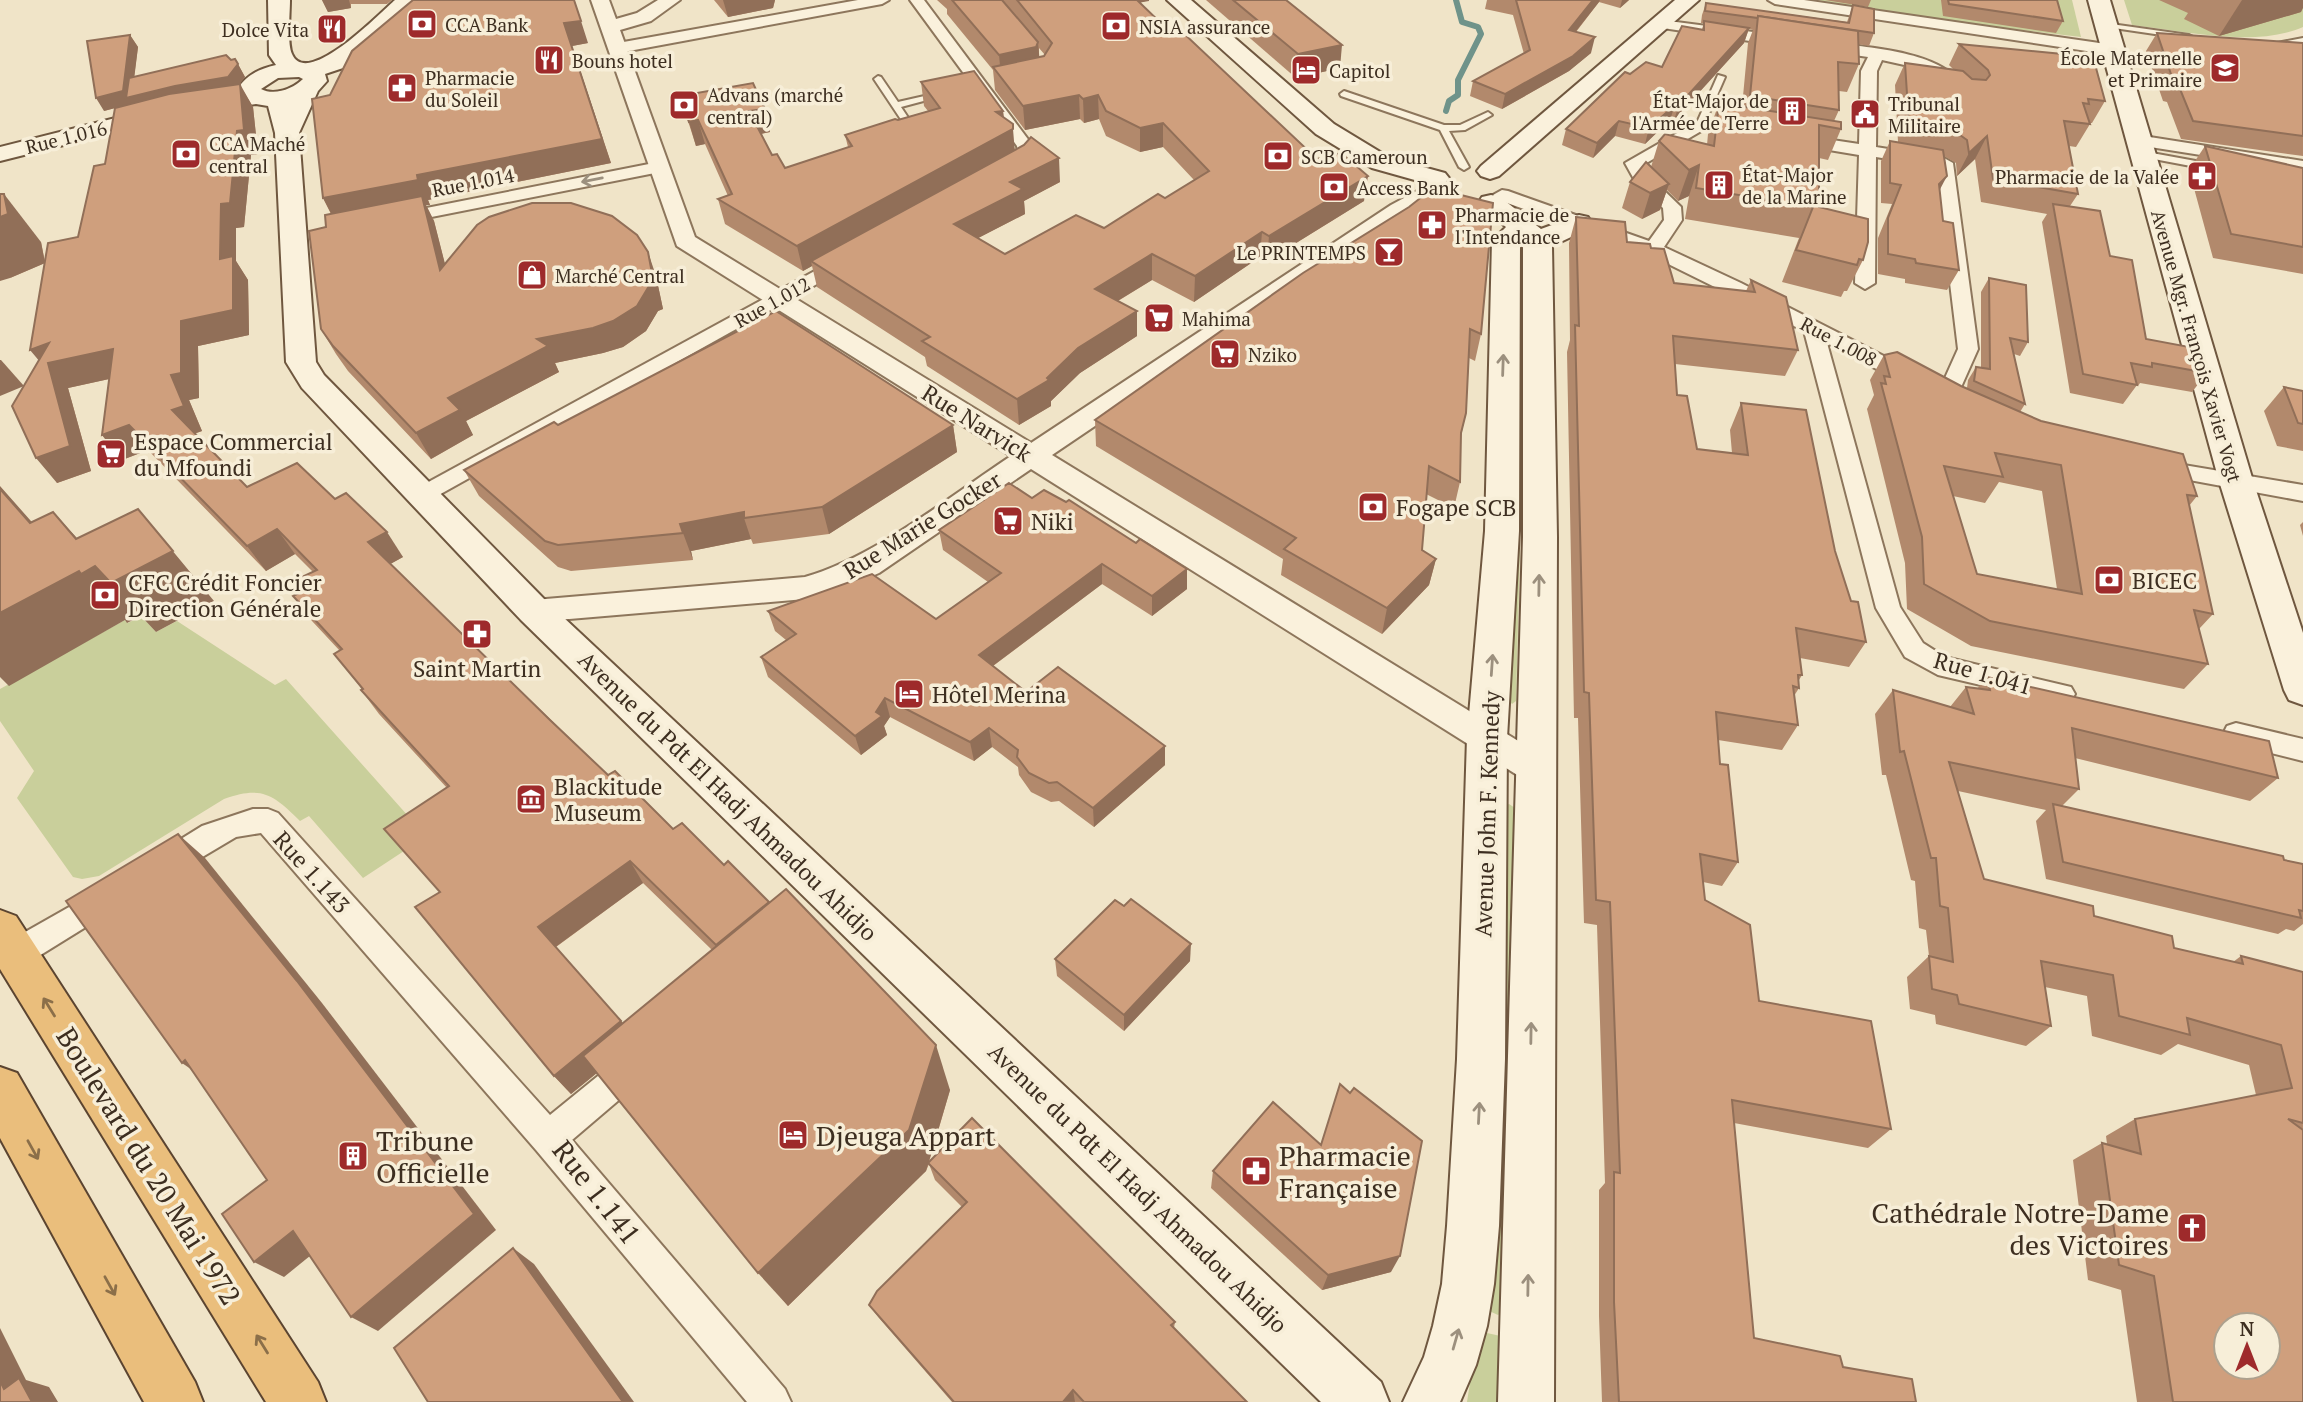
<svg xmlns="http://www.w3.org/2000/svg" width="2303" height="1402" font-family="'PT Serif',serif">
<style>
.green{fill:#c9cf9b}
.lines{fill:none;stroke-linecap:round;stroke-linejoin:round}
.stream{stroke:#6f938a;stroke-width:6}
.service-casing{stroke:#8d765c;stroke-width:4}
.minor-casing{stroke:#8d765c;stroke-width:4}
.tertiary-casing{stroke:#8d765c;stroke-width:4}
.secondary-casing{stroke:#6f573f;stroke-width:4}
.trunk-casing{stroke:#5b4430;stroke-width:4}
.service{fill:#faf1dc;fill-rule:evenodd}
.minor{fill:#faf1dc;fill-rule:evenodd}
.tertiary{fill:#faf1dc;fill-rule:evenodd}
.secondary{fill:#faf1dc;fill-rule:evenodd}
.trunk{fill:#eabe7c;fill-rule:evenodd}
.wall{fill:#b2896c;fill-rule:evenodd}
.shaded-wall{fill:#916f58}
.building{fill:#cf9f7d;stroke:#916f58;stroke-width:2;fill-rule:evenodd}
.oneway{stroke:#9c907e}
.oneway2{stroke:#8b6f49}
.labels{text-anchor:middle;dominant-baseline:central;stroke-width:7;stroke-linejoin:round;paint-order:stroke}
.far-poi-label{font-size:19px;fill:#3d2e20;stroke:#f7eed8;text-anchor:start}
.far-street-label{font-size:19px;fill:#3d2e20;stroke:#f7eed8}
.street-label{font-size:23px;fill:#3d2e20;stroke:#f7eed8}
.poi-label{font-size:23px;fill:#3d2e20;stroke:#f7eed8;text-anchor:start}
.near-poi-label{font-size:28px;fill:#3d2e20;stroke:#f7eed8;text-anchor:start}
.near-street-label{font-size:28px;fill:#3d2e20;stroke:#f7eed8}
</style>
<rect width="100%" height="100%" fill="#f0e4c8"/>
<g class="green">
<path d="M1816 0H2072L2081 37 1986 26Z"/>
<path d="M2124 0H2303V27C2254 48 2184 31 2132 25Z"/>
<path d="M1517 546 1520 548 1516 701 1512 704 1508 700Z"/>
<path d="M141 616 156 632 177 621 275 685 286 679 409 817 404 851 363 878 309 816 300 821C274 795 262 785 224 799L99 876 82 879 73 877 17 798 34 771 0 721V689L125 620 128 623Z"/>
<path d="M1509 804 1515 808 1512 1046 1507 1050 1501 1045 1505 806Z"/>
<path d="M1507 1062 1511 1065 1505 1310 1498 1315 1487 1310 1500 1063Z"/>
<path d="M1478 1331 1505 1337 1502 1402H1467Z"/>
</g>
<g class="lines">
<path class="stream" d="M1446 111 1449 101 1458 95V80L1481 34 1478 27 1462 22 1456 0"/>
<g class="service-casing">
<g id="service">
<path d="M2104 23 2189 35 2193 37 2189 39 2107 27H2104Z"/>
<path d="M2303 38V42L2276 46 2272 44Z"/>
<path d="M1718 75 1725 77 1704 125 1697 127 1696 125Z"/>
<path d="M878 76 881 77 898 102 942 92 946 95 901 107 913 125 906 127 874 79Z"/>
<path d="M1344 91 1444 125H1460L1488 112 1492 115 1465 130 1449 131 1469 167 1464 170 1459 167 1440 130 1341 96 1340 94Z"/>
<path d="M2141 151 2212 164 2217 167 2212 170 2138 156V152Z"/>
</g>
</g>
<g class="minor-casing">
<g id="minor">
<path d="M858 0H889L882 4 618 53 610 48 618 43Z"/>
<path d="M910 0H924L1033 146 1036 155C1027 165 1013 177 1000 174L997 170 1018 153 1017 146Z"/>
<path d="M1768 0H1804L2113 45 2121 50 2113 55 1775 4Z"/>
<path d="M1661 20 1784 36 1792 41 1784 46 1656 27 1654 24 1656 21Z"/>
<path d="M1825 42C1861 47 1932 50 1957 79L1949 84 1918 68 1882 60 1877 71 1876 147 1944 158 1953 163 1978 349 1954 403H1940L1936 398 1958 349 1936 167 1876 157 1875 283 1865 289 1855 283 1859 155 1799 145 1791 140 1799 135 1859 144 1861 71 1868 57 1820 50 1817 47 1820 44Z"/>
<path d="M1700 120 1744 127 1752 132 1744 137 1703 130 1643 165 1648 175 1681 207 1682 220 1664 247 1741 283 1919 374 1922 379 1919 384H1905L1827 343 1900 607 1923 643 1945 657 2071 687 2075 694 2071 701 2062 704 1938 675 1905 657 1876 608 1804 331 1646 253 1496 199 1493 195 1502 190 1508 191 1649 241 1664 220 1663 208 1635 181 1625 163Z"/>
<path d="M2137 135 2303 161V171L2131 144 2129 140 2131 136Z"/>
<path d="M659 162 668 167 665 171 396 224 387 219 396 214Z"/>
<path d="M844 255 853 261 851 265 428 501 420 504 412 501 409 496 412 491Z"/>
<path d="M2154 460 2303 485V501L2146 472 2143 467 2146 462Z"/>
<path d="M2236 723 2303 739V761L2227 742 2223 734 2227 726Z"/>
<path d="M253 809H268L278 813 550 1115 625 1054 636 1049 647 1054 652 1065 647 1076 572 1140 785 1389 791 1402H747L536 1150 261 833 236 837 172 875 162 878 152 875 147 866 152 857 202 826Z"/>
<path d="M108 885 118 889 123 898 118 907 26 964 15 968 4 964 0 955 4 944Z"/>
</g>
</g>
<g class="tertiary-casing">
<path id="tertiary" d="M591 0H609L616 19 637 13 658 0H680L651 21 620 30 695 237 1031 443 1391 205 1430 184H1446L1449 189 1446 194 1407 215 1052 455 1546 758 1551 768 1546 778 1534 782 1522 778 1031 469 879 573 847 587 805 599 534 622 523 619 518 611 523 603 534 600 805 577C875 557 949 497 1011 456L677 246Z"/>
</g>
<g class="secondary-casing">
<g id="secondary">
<path d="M268 0H290C290 13 287 44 292 54 307 89 380 13 395 0H419L343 68 325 74 327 81 318 91 299 133 316 362 324 375 547 602 1381 1382 1389 1402H1321L521 620 302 388 286 362 275 133 268 106 256 104 183 115 0 161V147L183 101 240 92 237 89C248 74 259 69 276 65L269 55ZM299 77 303 79C293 89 274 96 261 89L278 78Z"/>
<path d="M1167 0H1191L1334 124 1390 158 1445 173 1449 178 1445 183 1436 186 1372 168 1316 134Z"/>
<path d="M1675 0H1699L1499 176 1490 179 1481 176 1477 171 1481 166Z"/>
<path d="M2088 0H2110L2253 481 2303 633V705L2289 700 2284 690 2219 481Z"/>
<path d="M1491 195 1500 197 1541 229 1579 215 1588 217 1592 223 1588 229 1552 246 1557 537 1554 1402H1498L1523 537V241L1520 243 1519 531 1507 738 1505 1059 1499 1226 1494 1284 1487 1326 1476 1365 1460 1402H1403L1424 1357 1433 1326 1442 1284 1447 1226 1457 1059 1467 738 1485 531 1492 241 1506 227 1478 203 1482 197Z"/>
</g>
</g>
<g class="trunk-casing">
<g id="trunk">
<path d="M0 910 16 916 318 1382 326 1402H266L0 969Z"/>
<path d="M0 1067 17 1073 195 1382 203 1402H144L0 1138Z"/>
</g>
</g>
<use href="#service" class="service"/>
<use href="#minor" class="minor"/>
<use href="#tertiary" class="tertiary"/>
<use href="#secondary" class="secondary"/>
<use href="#trunk" class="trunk"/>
</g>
<g class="wall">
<path d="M322 0H392L387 4H351V8L328 12Z"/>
<path d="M413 0 588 43 572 46 611 163 428 200 430 205H426L434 221 445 265 656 276 663 309 658 311 646 331 623 347 603 353 555 363 559 372 466 421 473 435 431 459 348 371 336 354 321 329 326 227 331 214 323 198 330 95Z"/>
<path d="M714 0H775L773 8 728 17Z"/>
<path d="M937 0H1149L1139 3 1167 29 1364 201 1267 261 1260 257 1194 302 1152 280 1118 301 1137 336 1080 373 1051 401V406L1019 425 927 366 925 357 817 287 812 266 803 271 725 224 718 199 728 196 705 144 696 146 680 96 770 132 761 134 772 155 785 168 848 147 845 135 928 111 924 106 921 82 1003 111 1004 118 1015 150 1060 182 1024 201 1025 214 978 238 1005 254 1104 228 1165 198 1194 180 1163 147 1140 152 1106 136 1099 119 1084 123 1080 119 1025 130 995 90 993 70 947 14V9ZM1039 48 1045 55 1044 56 1039 57Z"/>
<path d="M1206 0H1286L1340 68 1296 78Z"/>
<path d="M1487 0H1629L1620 8 1599 2 1576 32 1591 53 1569 71 1502 109 1470 96 1473 81 1524 54 1513 15 1485 9Z"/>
<path d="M1825 0H1871L1868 7Z"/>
<path d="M1941 0H2057L2063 21 2056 33 1943 16Z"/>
<path d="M2159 0H2303L2301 12 2219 36 2184 19 2188 13Z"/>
<path d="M1706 3 1847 22 1853 5 1874 33 1869 46 1858 44 1859 64 1847 92 1839 91V110L1834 121 1841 129 1828 160 1819 158V207L1863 260 1847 291H1844L1841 297 1782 282 1799 238 1685 219 1689 196 1678 201 1667 190 1660 210 1642 219 1622 208 1630 182 1651 167 1659 141 1707 145 1708 134 1719 103 1742 107 1748 43 1753 30 1749 29 1744 43 1674 120H1670L1645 144 1615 136 1593 158 1562 145 1566 129 1630 74 1662 67 1702 29 1704 23H1701L1702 15Z"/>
<path d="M2157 33 2303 43V156L2181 139 2167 102 2163 101 2146 51Z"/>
<path d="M130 35 138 47 134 77 235 59 245 77 239 84 253 107 258 154 251 155 244 227 236 228V261L248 280 249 335 198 346 199 398 189 400 202 431 194 434 247 487 335 499 403 557 390 564 608 775 673 829 724 865 770 903 950 1090 929 1162 1175 1322 1174 1328 1247 1402H952L879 1318 869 1305 962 1207 935 1180 929 1164 926 1171 788 1306 597 1073 571 1094 554 1076 440 892 447 788 379 714 361 690 362 689 334 654 340 651 312 621 293 596 297 594 289 583 313 572 295 554 266 571 148 450 122 460 102 435 109 379 68 388 91 471 57 483 24 386 39 361 45 263 10 278 41 242 45 262 78 237 105 164 115 108 104 111ZM643 883 712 950 623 1023 556 947Z"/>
<path d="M1959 44 2105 101 2092 123H2089L2090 124 2076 147 2069 146 2078 194 2070 206 2110 256 2146 339 2207 373 2192 392 2140 383 2138 386 2137 385 2123 404 2070 393 2042 222 2047 214 1981 202 1975 159 1957 176 1956 163 1944 156 1939 190 1943 221 1959 270 1947 290 1905 283V279L1878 274V238L1892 204 1881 203V161L1890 141 1898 142 1895 85 1905 63 1953 69 1949 65Z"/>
<path d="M2205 146 2303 168V274L2213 258 2189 170Z"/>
<path d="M1409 207 1481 334 1475 361 1469 358 1466 413 1461 436 1460 482 1454 508 1426 494 1422 550 1436 559 1429 585 1382 634 1281 575 1283 559 1096 446 1095 420Z"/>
<path d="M1576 217 1627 242 1651 248 1674 283 1746 291 1751 280 1798 350 1785 376 1675 364 1677 395 1697 449 1732 453 1730 430 1741 403 1835 551 1851 601 1866 642 1849 667 1800 658 1802 675 1799 680V688L1794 696 1798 725 1782 750 1718 740 1720 764 1738 862 1722 886 1703 882 1705 900 1759 1001 1891 1129 1868 1148 1734 1123 1754 1338 1843 1367 1916 1402H1602L1599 1316V1190L1605 1183 1597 925 1584 923 1578 718H1574L1567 352 1570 340 1569 243Z"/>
<path d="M1989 278 2028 342 2020 356 2014 354 2025 404 2020 412 2197 496 2189 506 2213 614 2199 629 2208 664 2184 689 1971 646 1907 609 1905 563 1867 409 1874 395 1870 380 1884 355 1967 388 1968 380 1976 367 1981 368V292ZM1999 482 2042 491 2057 589 1977 574 1953 496 1985 503Z"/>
<path d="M2284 387 2303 391V451L2277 446 2264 411Z"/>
<path d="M558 425H953L957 452 829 534 753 544 751 539 691 551 693 560 571 571 558 567 479 496 464 470Z"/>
<path d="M1032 498 1187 589 1152 616 1102 584 993 666 1026 692 1165 765 1094 827 1059 801 1051 802 1031 792 1019 775 1018 767 992 747 974 761 890 717 884 726 887 735 861 755 768 677 761 657 786 640 775 631 768 611 936 619 988 582 943 550 939 530Z"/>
<path d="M2303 522V536L2300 525Z"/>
<path d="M1987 677 2278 778 2250 801 2075 758 2079 789 2062 806 2303 864V924L2294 931 2286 929 2278 934 2046 879 2036 821 2046 810 1958 791 1984 879 2094 916 2174 948 2233 962 2241 956 2303 972V1402H2137L2121 1290 2088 1280 2073 1160 2102 1143 2107 1144 2106 1136 2135 1119 2256 1095 2249 1065 2178 1044 2161 1055 2092 1036 2087 996 2045 987 2051 1026 2026 1046 1936 1024 1935 1015 1910 1009 1907 977 1929 956 1926 930 1919 928 1915 881 1911 880 1886 775H1882L1875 714 1893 690 1950 707 1966 687 1977 689Z"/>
<path d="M1055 959 1190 961 1124 1031 1057 976Z"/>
<path d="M1213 1171 1391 1272 1322 1290 1211 1188Z"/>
</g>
<g class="shaded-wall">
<path d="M322 0H349L351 8 328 12Z"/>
<path d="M723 0H775L773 8 728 17Z"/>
<path d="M1120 0H1149V1L1120 6Z"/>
<path d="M1593 0H1600L1599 2 1565 45 1569 30Z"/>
<path d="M1622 0H1629L1620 8Z"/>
<path d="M2242 0H2303V8L2301 12 2219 36Z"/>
<path d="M581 21 588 43 572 46 611 163 428 200 430 205H426L434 221 453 295 336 223 323 198 564 23Z"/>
<path d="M1749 28 1744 43 1674 120 1679 105Z"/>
<path d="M130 35 138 47 132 96 238 64 245 77 235 90 130 104 104 111 96 98Z"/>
<path d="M1595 37 1591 53 1569 71 1502 109 1505 94Z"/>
<path d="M1038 42 1040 65 1001 76 999 55Z"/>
<path d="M1342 45 1340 68 1296 78 1298 54Z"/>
<path d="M240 84 253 107 258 154 251 155 244 227 236 228V261L248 280 249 335 198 346 199 398 189 400 202 431 190 435 172 410 171 375 181 321 220 259 221 204Z"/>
<path d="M1079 95 1080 119 1025 130 1023 106Z"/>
<path d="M1098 95 1099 119 1084 123 1083 99Z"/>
<path d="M1675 105 1670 120 1645 144 1649 128Z"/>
<path d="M765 109 770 132 755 135 749 111Z"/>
<path d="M1003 111 1005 133 1013 129 1015 153 811 261 812 266 803 271 797 246 996 112Z"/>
<path d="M698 120 705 144 696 146 689 122Z"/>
<path d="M1619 121 1615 136 1593 158 1597 143Z"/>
<path d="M1163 123V147L1140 152V128Z"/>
<path d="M1987 136 1975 159 1957 176 1969 153Z"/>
<path d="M1059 158 1060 182 1024 201 1025 214 957 249 954 224 1010 182Z"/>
<path d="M1699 165 1689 196 1678 201 1689 170Z"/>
<path d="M1368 176 1364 201 1267 261 1269 236Z"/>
<path d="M1947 176 1937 195 1939 184Z"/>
<path d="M1669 184 1660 210 1642 219 1650 193Z"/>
<path d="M4 194 41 242 45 263 10 278 0 281V217Z"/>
<path d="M1262 232 1260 257 1194 302 1195 276Z"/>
<path d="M648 252 656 276 663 309 658 311 646 331 623 347 603 353 555 363 559 372 466 421 473 435 431 459 416 433 448 398 537 339Z"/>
<path d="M1152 254V280L1096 314 1095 289Z"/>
<path d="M1137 311V336L1080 373 1051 401V406L1019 425 1017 399 1047 378 1078 348Z"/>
<path d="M49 343 113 349 132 374 68 388 91 471 57 483 36 458 51 375 30 350Z"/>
<path d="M0 360H1L24 386 0 396Z"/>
<path d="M129 425 148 450 122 460 102 435Z"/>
<path d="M953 425 957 452 829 534 822 507Z"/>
<path d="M0 486 76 572V539L53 512 99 562 138 509 214 601 156 632 141 616 127 623 125 620 9 686 0 677V613L30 523 0 489Z"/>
<path d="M744 512V518L751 539 691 551 693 560 683 533 680 524Z"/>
<path d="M277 529 295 554 266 571 247 546Z"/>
<path d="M387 532 403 557 385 567 368 542Z"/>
<path d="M1436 559 1429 585 1382 634 1387 608Z"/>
<path d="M1102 564V584L982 674 979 655Z"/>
<path d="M1187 569V589L1152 616V596Z"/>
<path d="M885 698 890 717 884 726 887 735 861 755 855 736 876 712Z"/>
<path d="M989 728 992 747 974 761 970 742Z"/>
<path d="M1165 746V765L1094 827 1093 808Z"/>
<path d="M178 834 205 858 322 1003 496 1230 378 1331 351 1317Z"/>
<path d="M630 861 643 883 554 948 538 927Z"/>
<path d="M769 902 779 923 728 966 716 945Z"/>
<path d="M1191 944 1190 961 1124 1031V1015Z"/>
<path d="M621 1021 636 1041 571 1094 554 1076Z"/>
<path d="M936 1045 950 1090 926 1171 788 1306 758 1273Z"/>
<path d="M185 1060 211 1083 182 1063Z"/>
<path d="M293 1231 321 1247 284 1277 254 1262Z"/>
<path d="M513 1248 534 1264 634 1402H623Z"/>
<path d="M1400 1256 1391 1272 1322 1290 1328 1275Z"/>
<path d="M0 1328 26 1380 49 1387 58 1402H32L4 1389 0 1381Z"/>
<path d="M1073 1390 1075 1402H1063Z"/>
</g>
<g class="building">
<path d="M413 0H574L581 21 564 23 602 139 417 175 418 180 323 198 312 99 330 95 352 51Z"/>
<path d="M952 0H1002L1038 42 1036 47 999 55Z"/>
<path d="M1017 0H1137L1167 29 1177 27 1317 159 1341 153 1368 176 1269 236 1262 232 1195 276 1152 254 1095 289 1137 311 1078 348 1047 378 1049 380 1017 399 922 341 930 337 811 261 1024 145 1031 137 1059 158 1010 182 1023 189 954 224 1005 254 1076 215 1104 228 1158 194 1165 198 1209 171 1163 123 1140 128 1106 111 1098 95 1083 99 1079 95 1023 106 993 67 1044 56 1052 43Z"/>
<path d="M1233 0H1286L1342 45 1298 54Z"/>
<path d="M1516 0H1593L1569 30 1595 37 1573 56 1505 94 1473 81 1530 50Z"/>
<path d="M1948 0H2057L2063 21 1949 4Z"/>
<path d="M1706 3 1849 23 1853 5 1874 9V33L1758 16V18L1705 11Z"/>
<path d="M1758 16 1858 31 1859 64 1838 62 1839 110 1750 96Z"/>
<path d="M1704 21 1749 28 1679 105H1675L1649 128 1619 121 1597 143 1566 129 1625 72 1630 74 1646 62 1662 67 1682 26 1704 30Z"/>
<path d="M2157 33 2303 43V136L2193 121 2178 84 2174 83Z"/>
<path d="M130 35 123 91 96 98 87 41Z"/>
<path d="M1959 44 2093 57 2105 101 2088 99 2089 104 2083 103 2090 124 2064 121 2078 194 1993 179 1987 136 1969 153 1967 140 1957 133 1909 125 1905 63 1963 71 1972 79 1986 80 1990 75 1988 70Z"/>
<path d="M226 55 231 60 235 59 238 64 228 77 175 86 126 98 129 78Z"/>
<path d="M974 71 1003 111 996 112 1013 124V129L797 246 718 199 732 194 698 120 689 122 680 96 753 83 765 109 749 111 772 155 777 154 785 168 852 146 845 135 895 119 898 120 940 108 921 82Z"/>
<path d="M240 84 244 130 237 131 230 203 221 204 220 259 233 256V310L181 321V373L171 375 184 406 172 410 247 487 297 463 335 499 346 493 387 532 368 542 550 720 608 775 615 771 673 829 682 823 724 865 728 861 769 902 716 945 630 861 538 927 621 1021 554 1076 415 907 440 892 384 829 449 786 361 690 363 689 334 654 342 649 293 596 299 593 289 583 317 570 277 529 247 546 129 425 102 435 113 349 48 363 70 446 36 458 12 406 49 343 30 350 48 243 78 237 94 166 105 164 115 108 169 94Z"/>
<path d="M1719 103 1841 122V129L1819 125V207L1868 219V242L1863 260 1859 259 1857 265 1796 250 1813 207 1696 188 1699 165 1689 170 1659 141 1665 134 1714 146Z"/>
<path d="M1890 141 1943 150 1947 176 1939 184 1943 221 1953 223 1959 270 1916 263 1915 259 1888 254V218L1901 185 1890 183Z"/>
<path d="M2205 146 2303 168V247L2231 234Z"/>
<path d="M1646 162 1669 184 1650 193 1630 182Z"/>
<path d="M1433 188 1493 203 1481 334 1470 329 1466 413 1461 433 1460 482 1429 466 1422 550 1436 559 1387 608 1284 549 1296 538 1095 420 1303 273 1409 207Z"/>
<path d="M0 194H4L8 214 0 217Z"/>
<path d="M422 196 440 270 477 225 489 217 532 203H571L612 216 637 235 648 252 654 284 649 286 637 306 613 321 593 328 537 339 548 346 448 398 460 410 416 433 333 346 321 329 309 231 326 227 325 215Z"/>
<path d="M2053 204 2100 211 2110 256 2132 260 2146 339 2200 349 2207 373 2152 363V367L2131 363 2137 385 2083 374Z"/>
<path d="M1576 217 1625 222 1627 242 1650 244 1651 248 1664 249 1674 283 1755 292 1751 280 1786 297 1798 350 1673 336 1677 395 1687 396 1697 449 1748 455 1741 403 1806 410 1835 551 1851 601 1858 602 1866 642 1796 628 1802 675H1798L1799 688 1793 686 1798 725 1716 712 1720 764 1728 765 1738 862 1700 854 1705 900 1750 925 1759 1001 1871 1021 1891 1129 1732 1100 1754 1338 1840 1356 1843 1367 1912 1379 1916 1402H1619L1614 1302V1172L1620 1173 1610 902 1596 900 1589 693 1584 692 1575 325 1579 326Z"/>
<path d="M1989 278 2026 285 2028 342 2010 338 2025 404 1974 381 1976 367 1990 369Z"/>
<path d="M776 311 953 425 822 507 744 518V512L680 524 683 533 558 545 545 541 464 470 554 422 558 425Z"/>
<path d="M1897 352 1961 386 2041 421 2183 454 2197 496 2187 495 2213 614 2194 610 2208 664 1990 621 1924 584 1922 537 1881 383 1886 384 1884 376 1890 377 1884 355ZM1995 453 2061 465 2082 594 1977 574 1944 466 2003 477Z"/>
<path d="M2284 387 2303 391V424L2298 423Z"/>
<path d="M1009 483 1032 498 1044 490 1066 502 1069 500 1136 543 1140 539 1187 569 1152 596 1102 564 979 655 1026 692 1058 667 1165 746 1093 808 1057 782 1049 783 1029 773 1017 757 1018 750 989 728 970 742 885 698 876 712 882 716 855 736 761 657 796 634 768 611 872 574 936 619 1001 573 939 530Z"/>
<path d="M0 489 30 523 53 512 76 539 138 509 173 551 111 583 95 566 81 574 79 571 0 613Z"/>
<path d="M1987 677 2269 741 2278 778 2072 728 2079 789 1949 762 1984 879 2093 906 2094 916 2172 936 2174 948 2243 964 2241 956 2303 972V1123L2288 1119 2303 1130V1402H2173L2154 1276 2119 1265 2102 1143 2141 1154 2135 1119 2292 1088 2281 1045 2187 1018 2190 1035 2119 1016 2113 975 2041 961 2051 1026 1959 1004 1957 995 1932 989 1929 956 1953 962 1948 908 1940 906 1936 858H1931L1904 751 1900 752 1893 690 1974 714 1966 687 1990 690ZM2226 1325H2268V1367H2226Z"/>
<path d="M2053 804 2283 856 2284 860 2303 864V911L2299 910 2301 918 2063 862Z"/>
<path d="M178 834 297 981 474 1214 351 1317 293 1231 254 1262 222 1214 267 1180 185 1060 182 1063 66 901Z"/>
<path d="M786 889 936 1045 909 1130 758 1273 583 1056Z"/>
<path d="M1131 899 1191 944 1124 1015 1055 959 1115 900 1124 906Z"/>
<path d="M1340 1084 1350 1093 1354 1088 1422 1141 1400 1256 1328 1275 1213 1171 1273 1102 1321 1145Z"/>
<path d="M972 1118 1175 1322 1171 1325 1247 1402H1084L1073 1390 1063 1402H954L869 1305 877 1291 967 1202 928 1163Z"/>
<path d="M513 1248 623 1402H428L394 1348Z"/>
<path d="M19 1378 32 1402H0V1381L4 1389Z"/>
</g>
<defs><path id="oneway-shaft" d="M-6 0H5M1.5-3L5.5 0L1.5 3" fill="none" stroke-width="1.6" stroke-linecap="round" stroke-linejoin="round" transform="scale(1.75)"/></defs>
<g class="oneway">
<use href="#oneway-shaft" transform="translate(592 180) rotate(169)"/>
<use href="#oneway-shaft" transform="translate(1503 365) rotate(-88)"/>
<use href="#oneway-shaft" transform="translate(1539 585) rotate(-89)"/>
<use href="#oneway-shaft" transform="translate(1492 665) rotate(-86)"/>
<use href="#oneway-shaft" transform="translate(1531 1033) rotate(-89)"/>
<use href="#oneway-shaft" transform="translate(1479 1113) rotate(-87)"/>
<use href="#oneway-shaft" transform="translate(1528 1285) rotate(-89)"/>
<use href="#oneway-shaft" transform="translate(1456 1339) rotate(-74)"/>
</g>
<g class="oneway2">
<use href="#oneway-shaft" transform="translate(49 1007) rotate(-122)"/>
<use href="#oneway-shaft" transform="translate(33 1150) rotate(61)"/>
<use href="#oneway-shaft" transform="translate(110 1286) rotate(61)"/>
<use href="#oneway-shaft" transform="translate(262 1344) rotate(-122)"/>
</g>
<defs>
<g id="bank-square" transform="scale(1.575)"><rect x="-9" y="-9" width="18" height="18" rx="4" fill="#9e2a2b" stroke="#f7eed8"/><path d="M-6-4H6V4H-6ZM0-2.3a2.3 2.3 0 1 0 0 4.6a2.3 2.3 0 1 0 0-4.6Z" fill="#fff"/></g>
<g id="restaurant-square" transform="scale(1.575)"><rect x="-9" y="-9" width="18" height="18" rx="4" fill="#9e2a2b" stroke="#f7eed8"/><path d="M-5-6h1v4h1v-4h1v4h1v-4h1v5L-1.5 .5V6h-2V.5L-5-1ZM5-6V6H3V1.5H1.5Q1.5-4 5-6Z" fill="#fff"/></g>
<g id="school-square" transform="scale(1.575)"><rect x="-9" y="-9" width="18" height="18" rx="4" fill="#9e2a2b" stroke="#f7eed8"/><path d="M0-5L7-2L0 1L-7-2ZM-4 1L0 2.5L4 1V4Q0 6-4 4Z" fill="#fff"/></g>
<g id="hotel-square" transform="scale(1.575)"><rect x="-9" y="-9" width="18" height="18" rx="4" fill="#9e2a2b" stroke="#f7eed8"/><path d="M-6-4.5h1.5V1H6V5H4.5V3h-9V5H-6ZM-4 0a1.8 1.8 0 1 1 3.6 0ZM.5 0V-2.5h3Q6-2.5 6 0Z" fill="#fff"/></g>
<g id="pharmacy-square" transform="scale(1.575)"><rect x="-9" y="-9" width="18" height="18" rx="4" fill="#9e2a2b" stroke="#f7eed8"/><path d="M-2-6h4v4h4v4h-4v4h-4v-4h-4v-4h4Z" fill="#fff"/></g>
<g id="building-square" transform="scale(1.575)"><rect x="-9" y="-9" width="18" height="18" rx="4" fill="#9e2a2b" stroke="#f7eed8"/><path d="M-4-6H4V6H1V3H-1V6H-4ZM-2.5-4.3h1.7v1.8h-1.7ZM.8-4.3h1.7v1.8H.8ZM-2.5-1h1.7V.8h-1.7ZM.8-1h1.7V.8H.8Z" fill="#fff"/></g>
<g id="civic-square" transform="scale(1.575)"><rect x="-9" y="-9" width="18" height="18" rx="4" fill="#9e2a2b" stroke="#f7eed8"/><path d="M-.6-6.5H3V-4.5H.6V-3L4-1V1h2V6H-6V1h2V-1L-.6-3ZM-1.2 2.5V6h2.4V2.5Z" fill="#fff"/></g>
<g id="bar-square" transform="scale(1.575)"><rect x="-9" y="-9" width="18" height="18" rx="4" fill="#9e2a2b" stroke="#f7eed8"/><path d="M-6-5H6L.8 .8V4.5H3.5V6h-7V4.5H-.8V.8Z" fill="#fff"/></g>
<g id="shop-square" transform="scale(1.575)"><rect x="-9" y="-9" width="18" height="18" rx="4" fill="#9e2a2b" stroke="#f7eed8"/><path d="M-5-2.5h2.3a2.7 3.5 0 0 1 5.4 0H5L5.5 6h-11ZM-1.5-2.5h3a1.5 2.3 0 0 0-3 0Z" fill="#fff"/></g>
<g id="supermarket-square" transform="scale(1.575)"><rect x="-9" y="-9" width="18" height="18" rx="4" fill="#9e2a2b" stroke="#f7eed8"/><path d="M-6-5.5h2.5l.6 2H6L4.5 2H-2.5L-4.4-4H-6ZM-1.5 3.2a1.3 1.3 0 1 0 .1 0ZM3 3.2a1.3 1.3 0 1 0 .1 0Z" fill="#fff"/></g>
<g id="museum-square" transform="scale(1.575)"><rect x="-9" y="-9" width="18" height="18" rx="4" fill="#9e2a2b" stroke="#f7eed8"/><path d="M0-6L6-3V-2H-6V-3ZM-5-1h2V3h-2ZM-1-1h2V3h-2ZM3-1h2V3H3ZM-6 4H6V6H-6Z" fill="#fff"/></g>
<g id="church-square" transform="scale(1.575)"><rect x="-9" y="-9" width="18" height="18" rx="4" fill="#9e2a2b" stroke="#f7eed8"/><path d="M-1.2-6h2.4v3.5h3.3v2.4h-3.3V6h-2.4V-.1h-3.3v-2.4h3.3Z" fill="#fff"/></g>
</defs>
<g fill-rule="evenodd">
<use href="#bank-square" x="422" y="24"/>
<use href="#bank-square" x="1116" y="26"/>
<use href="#restaurant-square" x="332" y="29"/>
<use href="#restaurant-square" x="549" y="60"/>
<use href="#school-square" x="2225" y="68"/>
<use href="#hotel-square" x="1306" y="70"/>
<use href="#pharmacy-square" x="402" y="88"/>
<use href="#bank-square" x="684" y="105"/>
<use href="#building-square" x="1792" y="111"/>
<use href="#civic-square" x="1865" y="114"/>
<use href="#bank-square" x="186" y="154"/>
<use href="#bank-square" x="1278" y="156"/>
<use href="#pharmacy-square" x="2202" y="176"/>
<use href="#building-square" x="1719" y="185"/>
<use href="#bank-square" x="1334" y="187"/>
<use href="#pharmacy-square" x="1432" y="225"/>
<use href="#bar-square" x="1389" y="252"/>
<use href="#shop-square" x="532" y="275"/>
<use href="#supermarket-square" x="1159" y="318"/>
<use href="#supermarket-square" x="1225" y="354"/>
<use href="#supermarket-square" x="111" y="454"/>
<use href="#bank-square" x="1373" y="507"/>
<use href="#supermarket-square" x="1008" y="521"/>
<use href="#bank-square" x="2109" y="580"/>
<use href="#bank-square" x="105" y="595"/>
<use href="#pharmacy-square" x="477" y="634"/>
<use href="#hotel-square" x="909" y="694"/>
<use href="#museum-square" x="531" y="799"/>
<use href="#hotel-square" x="793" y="1135"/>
<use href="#building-square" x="353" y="1156"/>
<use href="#pharmacy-square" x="1256" y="1171"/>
<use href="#church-square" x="2192" y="1228"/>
</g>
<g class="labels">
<g class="far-poi-label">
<text x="445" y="24">CCA Bank</text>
<text x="1139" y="26">NSIA assurance</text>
<text x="309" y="29" text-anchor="end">Dolce Vita</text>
<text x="2202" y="57" text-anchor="end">École Maternelle<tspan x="2202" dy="22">et Primaire</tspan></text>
<text x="572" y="60">Bouns hotel</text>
<text x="1329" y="70">Capitol</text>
<text x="425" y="77">Pharmacie<tspan x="425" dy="22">du Soleil</tspan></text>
<text x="707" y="94">Advans (marché<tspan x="707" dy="22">central)</tspan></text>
<text x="1769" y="100" text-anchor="end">État-Major de<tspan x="1769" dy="22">l'Armée de Terre</tspan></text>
<text x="1888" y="103">Tribunal<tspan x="1888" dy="22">Militaire</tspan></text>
<text x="209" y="143">CCA Maché<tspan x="209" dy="22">central</tspan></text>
<text x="1301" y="156">SCB Cameroun</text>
<text x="1742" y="174">État-Major<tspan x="1742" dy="22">de la Marine</tspan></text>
<text x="2179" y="176" text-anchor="end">Pharmacie de la Valée</text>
<text x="1357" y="187">Access Bank</text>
<text x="1455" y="214">Pharmacie de<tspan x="1455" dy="22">l'Intendance</tspan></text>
<text x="1366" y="252" text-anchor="end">Le PRINTEMPS</text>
<text x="555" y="275">Marché Central</text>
<text x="1182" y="318">Mahima</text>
<text x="1248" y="354">Nziko</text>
</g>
<g class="far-street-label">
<text transform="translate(66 137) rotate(-14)">Rue 1.016</text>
<text transform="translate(473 182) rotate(-11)">Rue 1.014</text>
<text transform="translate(772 302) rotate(-29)">Rue 1.012</text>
<text transform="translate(1839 341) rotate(28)">Rue 1.008</text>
<text transform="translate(2197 346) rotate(74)">Avenue Mgr. François Xavier Vogt</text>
</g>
<g class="street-label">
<text transform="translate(977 423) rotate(32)">Rue Narvick</text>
<text transform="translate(922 525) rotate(-32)">Rue Marie Gocker</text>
<text transform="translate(1983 673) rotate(16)">Rue 1.041</text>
<text transform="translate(728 796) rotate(44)">Avenue du Pdt El Hadj Ahmadou Ahidjo</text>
<text transform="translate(1487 814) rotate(-88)">Avenue John F. Kennedy</text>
<text transform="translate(312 872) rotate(48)">Rue 1.143</text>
<text transform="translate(1138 1188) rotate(44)">Avenue du Pdt El Hadj Ahmadou Ahidjo</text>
</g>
<g class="poi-label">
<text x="134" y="441">Espace Commercial<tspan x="134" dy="26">du Mfoundi</tspan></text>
<text x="1396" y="507">Fogape SCB</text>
<text x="1031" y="521">Niki</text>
<text x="2132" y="580">BICEC</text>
<text x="128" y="582">CFC Crédit Foncier<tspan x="128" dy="26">Direction Générale</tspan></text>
<text x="477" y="668" text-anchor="middle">Saint Martin</text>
<text x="932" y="694">Hôtel Merina</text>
<text x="554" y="786">Blackitude<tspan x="554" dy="26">Museum</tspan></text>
</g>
<g class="near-poi-label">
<text x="816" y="1135">Djeuga Appart</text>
<text x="376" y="1140">Tribune<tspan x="376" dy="32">Officielle</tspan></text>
<text x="1279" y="1155">Pharmacie<tspan x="1279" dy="32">Française</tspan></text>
<text x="2169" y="1212" text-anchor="end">Cathédrale Notre-Dame<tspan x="2169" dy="32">des Victoires</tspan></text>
</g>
<g class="near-street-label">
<text transform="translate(149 1166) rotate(58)">Boulevard du 20 Mai 1972</text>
<text transform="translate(597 1192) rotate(52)">Rue 1.141</text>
</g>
</g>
<g transform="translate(2247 1346)"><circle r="33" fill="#f7eed8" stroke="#ada18e" stroke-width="2"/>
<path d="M0-5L12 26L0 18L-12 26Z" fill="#9e2a2b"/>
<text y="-10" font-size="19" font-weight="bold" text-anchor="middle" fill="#3d2e20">N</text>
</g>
</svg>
